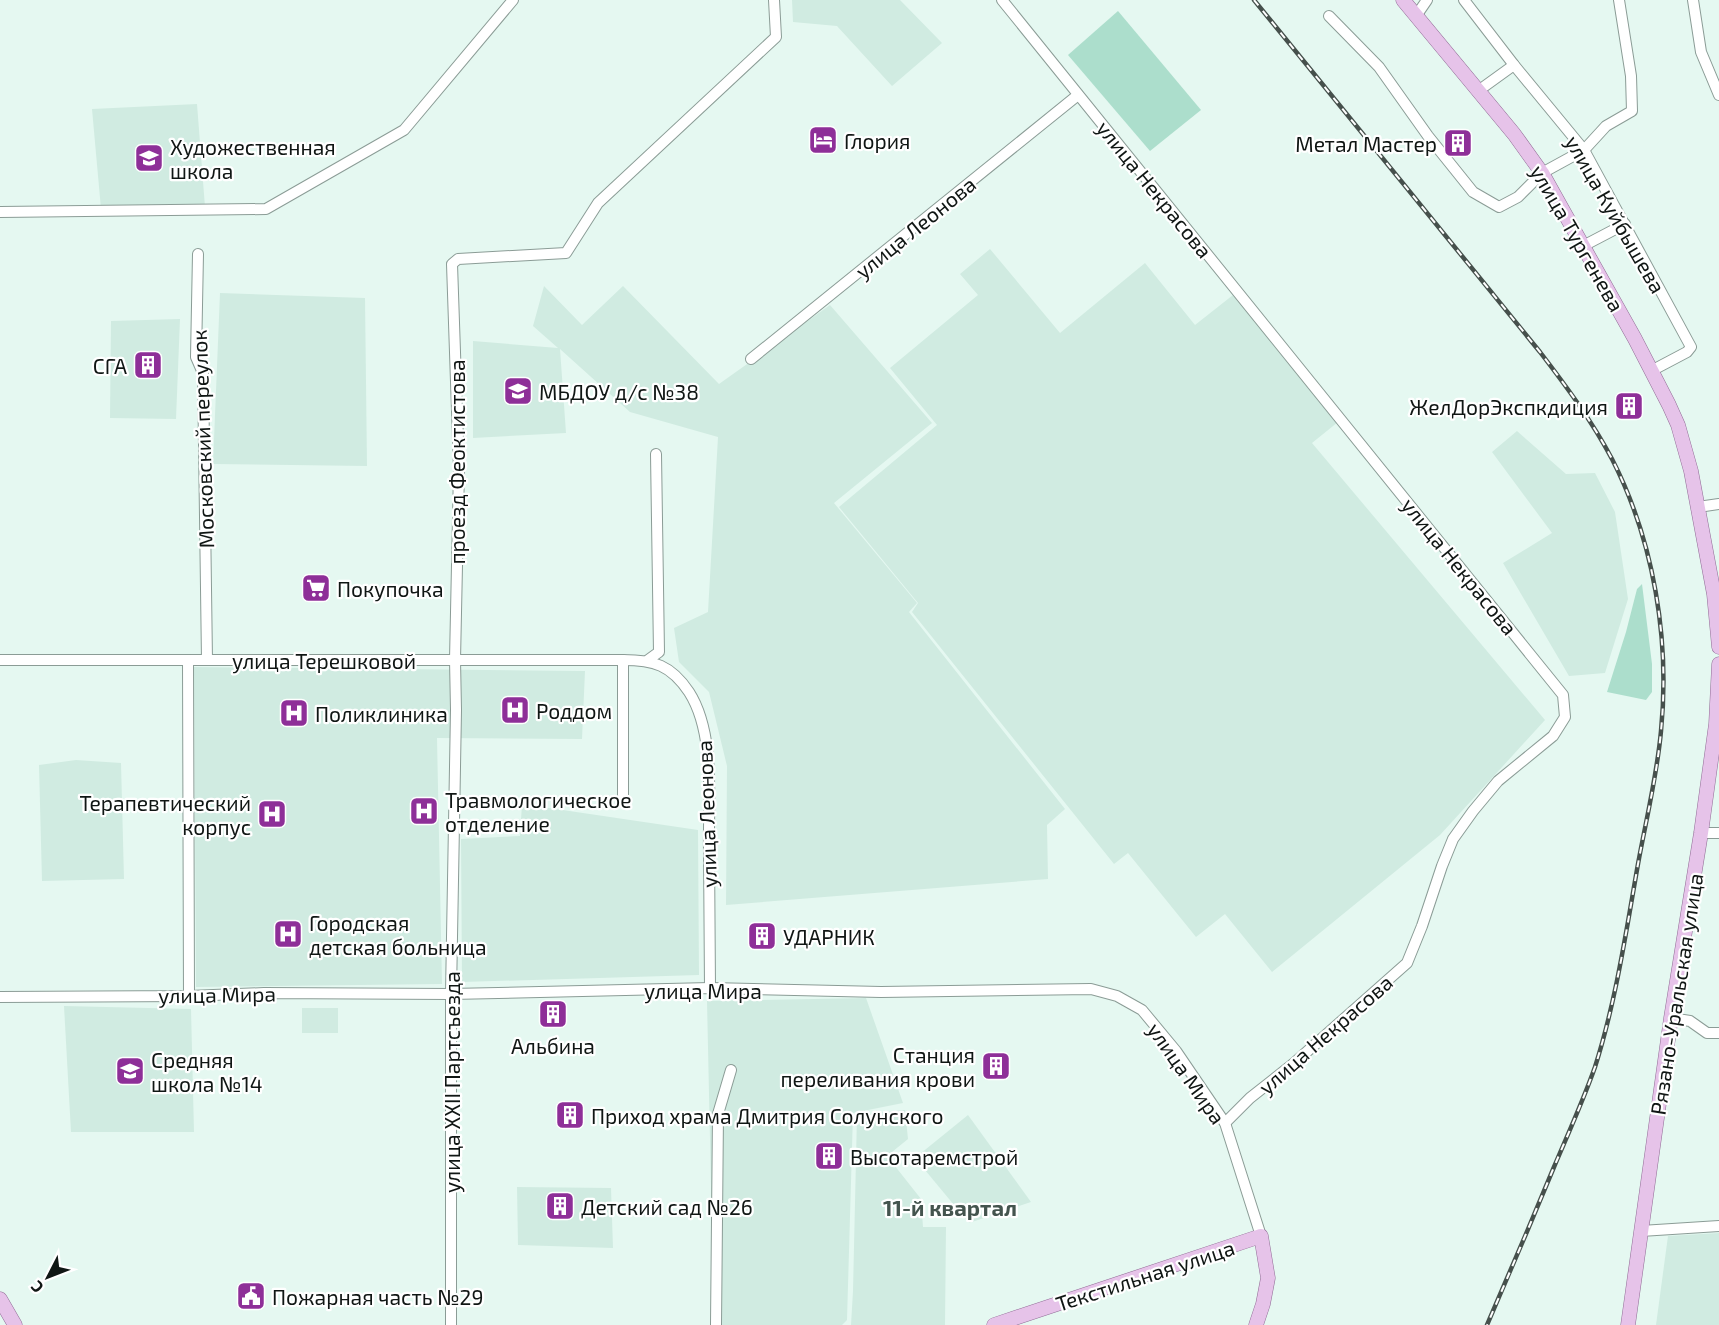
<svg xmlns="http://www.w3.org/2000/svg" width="1719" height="1325" font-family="'Exo 2',sans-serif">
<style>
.built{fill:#d0ebe1}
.green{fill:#acdecc}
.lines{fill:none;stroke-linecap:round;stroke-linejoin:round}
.minor-casing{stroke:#8b9c96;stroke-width:12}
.major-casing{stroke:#906c95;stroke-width:15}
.minor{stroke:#fff;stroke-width:10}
.major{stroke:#e6c3e9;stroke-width:14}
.rail-casing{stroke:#46504c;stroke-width:4.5}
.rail{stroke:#fff;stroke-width:2;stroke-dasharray:7;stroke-linecap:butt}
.labels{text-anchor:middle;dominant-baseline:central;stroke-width:4.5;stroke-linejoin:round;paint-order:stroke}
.poi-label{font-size:21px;fill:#101614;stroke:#fff;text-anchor:start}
.street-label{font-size:21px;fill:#101614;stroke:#fff}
.neighbourhood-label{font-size:22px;font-weight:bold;fill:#44544e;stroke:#fff}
</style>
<rect width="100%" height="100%" fill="#e5f8f1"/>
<g class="built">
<path d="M792 0H900L942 43 892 86 837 26 793 22Z"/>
<path d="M197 104 205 207 101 209 92 109Z"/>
<path d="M990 249 1060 333 1145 263 1195 325 1233 295 1338 422 1312 443 1545 720 1440 835 1272 972 1225 914 1196 937 1128 853 1114 864 912 612 918 603 839 507 937 425 890 368 978 295 960 274Z"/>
<path d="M544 286 582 325 623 286 719 384 830 305 932 423 834 503 917 603 909 612 1065 809 1047 825 1048 879 726 905 727 766 709 692 679 662 674 628 708 612 718 437 630 412 560 349 566 433 473 438V341L558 348 533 326Z"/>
<path d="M220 293 365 298 367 466 213 464Z"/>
<path d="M180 319 176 419 110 418 111 321Z"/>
<path d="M1517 431 1566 474 1595 473 1615 512 1628 599 1605 673 1569 676 1503 563 1552 533 1492 452Z"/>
<path d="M194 667 585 671 582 739 437 738 442 984 196 987Z"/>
<path d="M76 760 121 763 124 879 42 881 39 765Z"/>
<path d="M522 804 698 830 699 975 462 982 461 839 520 836Z"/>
<path d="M866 998 903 1103 853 1113 847 1320 842 1325H714L707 1001Z"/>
<path d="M64 1006 191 1009 194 1132H71Z"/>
<rect x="302" y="1008" width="36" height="25"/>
<path d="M905 1110 908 1139 887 1156 921 1199 923 1227H946L945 1325H851L853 1291 857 1115Z"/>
<path d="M968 1115 1031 1202 969 1223 915 1158Z"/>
<path d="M517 1187 611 1188 613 1248 518 1245Z"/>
<path d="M1719 1233V1325H1656L1668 1236Z"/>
</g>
<g class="green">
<path d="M1118 11 1201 110 1150 151 1068 55Z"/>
<path d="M1642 584 1652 664V692L1646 700 1607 692 1626 632 1637 589Z"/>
</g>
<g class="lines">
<g class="minor-casing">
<g id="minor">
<path d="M1002 0 1563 695 1565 717 1553 736 1498 781 1473 811 1453 839 1442 866 1422 926 1407 963 1293 1064 1250 1098 1225 1123"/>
<path d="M1464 0 1514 65 1584 150 1691 347 1687 352 1651 371"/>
<path d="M1693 0 1701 52 1719 95"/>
<path d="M1329 16 1379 67 1428 136 1473 192 1499 207 1518 197 1542 173 1584 150 1606 126 1632 111 1631 76 1619 0"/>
<path d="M1416 16 1427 0"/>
<path d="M1478 91 1514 65"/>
<path d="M0 212 266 209 404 130 513 0"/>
<path d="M1583 246 1625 224"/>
<path d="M198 254 196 357 203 373 207 660"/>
<path d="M751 359 1078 95"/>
<path d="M1698 507 1719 504"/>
<path d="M0 660H623C654 660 671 665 689 692 716 734 708 802 709 850 709 896 710 942 710 988"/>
<path d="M188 660 189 996"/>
<path d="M623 660V795"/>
<path d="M648 660 659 652 656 454"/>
<path d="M1701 833H1719"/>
<path d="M0 997 189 996 264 993 451 994 710 988 881 992 1091 989 1117 996 1142 1010 1176 1051 1225 1123 1261 1236"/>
<path d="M1671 1018 1690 1021 1707 1033H1719"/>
<path d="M1641 1231 1719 1226"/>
<path d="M451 1325V994L456 710 455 660 459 470 452 264 458 259 566 253 598 203 776 37 774 0"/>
<path d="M716 1325 718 1114 731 1070"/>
</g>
</g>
<g class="major-casing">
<g id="major">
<path d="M1403 0 1514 134 1542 173 1635 339 1669 405 1678 425 1691 471 1714 594 1719 647"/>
<path d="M0 1299 15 1325"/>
<path d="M994 1325 1261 1236 1268 1278 1263 1304 1256 1325"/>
<path d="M1628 1325 1671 1018 1701 833 1716 724 1719 664"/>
</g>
</g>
<use href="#minor" class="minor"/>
<use href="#major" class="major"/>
<g class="rail-casing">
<path id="rail" d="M1254 0 1540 352C1566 386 1592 421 1612 459 1654 541 1670 640 1661 731 1657 776 1646 820 1638 864 1626 932 1616 1001 1595 1067 1583 1101 1568 1134 1554 1167 1532 1220 1510 1272 1487 1325"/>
</g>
<use href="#rail" class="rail"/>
</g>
<defs>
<g id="hotel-square" transform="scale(1.5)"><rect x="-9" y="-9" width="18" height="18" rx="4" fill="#8e2f98" stroke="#fff"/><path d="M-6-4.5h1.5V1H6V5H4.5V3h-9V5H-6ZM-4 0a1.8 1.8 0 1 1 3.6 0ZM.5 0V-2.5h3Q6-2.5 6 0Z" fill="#fff"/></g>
<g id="building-square" transform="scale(1.5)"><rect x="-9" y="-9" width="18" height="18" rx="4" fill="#8e2f98" stroke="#fff"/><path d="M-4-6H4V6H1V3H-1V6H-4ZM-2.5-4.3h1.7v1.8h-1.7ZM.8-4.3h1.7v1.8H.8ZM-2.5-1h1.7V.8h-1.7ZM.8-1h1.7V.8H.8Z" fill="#fff"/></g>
<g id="university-square" transform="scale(1.5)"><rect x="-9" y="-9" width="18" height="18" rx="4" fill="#8e2f98" stroke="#fff"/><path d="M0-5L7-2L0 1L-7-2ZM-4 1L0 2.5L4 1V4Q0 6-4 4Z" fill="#fff"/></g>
<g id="school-square" transform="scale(1.5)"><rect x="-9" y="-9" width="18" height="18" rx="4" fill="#8e2f98" stroke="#fff"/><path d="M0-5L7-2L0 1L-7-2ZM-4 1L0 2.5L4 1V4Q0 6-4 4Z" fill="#fff"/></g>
<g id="supermarket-square" transform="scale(1.5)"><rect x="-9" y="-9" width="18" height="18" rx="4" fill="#8e2f98" stroke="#fff"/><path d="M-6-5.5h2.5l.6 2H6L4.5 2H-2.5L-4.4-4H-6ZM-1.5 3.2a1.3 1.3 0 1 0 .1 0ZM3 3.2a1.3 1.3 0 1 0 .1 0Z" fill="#fff"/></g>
<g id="hospital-square" transform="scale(1.5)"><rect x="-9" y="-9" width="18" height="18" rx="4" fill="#8e2f98" stroke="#fff"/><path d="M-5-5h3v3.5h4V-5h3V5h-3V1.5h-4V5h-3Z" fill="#fff"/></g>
<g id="civic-square" transform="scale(1.5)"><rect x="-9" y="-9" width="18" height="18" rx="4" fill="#8e2f98" stroke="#fff"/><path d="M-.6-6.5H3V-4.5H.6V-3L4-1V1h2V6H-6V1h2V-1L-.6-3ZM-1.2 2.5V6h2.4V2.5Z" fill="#fff"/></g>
</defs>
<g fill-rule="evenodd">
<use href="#hotel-square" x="823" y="140"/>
<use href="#building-square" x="1458" y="143"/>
<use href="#university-square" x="149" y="158"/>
<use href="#building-square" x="148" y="365"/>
<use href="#school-square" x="518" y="391"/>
<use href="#building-square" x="1629" y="406"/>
<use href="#supermarket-square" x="316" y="588"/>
<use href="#hospital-square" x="515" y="710"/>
<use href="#hospital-square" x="294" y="713"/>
<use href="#hospital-square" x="424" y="811"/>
<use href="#hospital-square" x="272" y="814"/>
<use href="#hospital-square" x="288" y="934"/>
<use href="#building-square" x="762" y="936"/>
<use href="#building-square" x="553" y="1014"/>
<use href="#building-square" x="996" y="1066"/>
<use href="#school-square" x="130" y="1071"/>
<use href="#building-square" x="570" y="1115"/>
<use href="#building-square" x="829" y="1156"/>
<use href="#building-square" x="560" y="1206"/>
<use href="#civic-square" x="251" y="1296"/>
</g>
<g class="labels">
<g class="poi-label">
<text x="844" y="140">Глория</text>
<text x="1437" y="143" text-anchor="end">Метал Мастер</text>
<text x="170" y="146">Художественная<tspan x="170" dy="24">школа</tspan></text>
<text x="127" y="365" text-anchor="end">СГА</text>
<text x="539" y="391">МБДОУ д/с №38</text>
<text x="1608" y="406" text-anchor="end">ЖелДорЭкспкдиция</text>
<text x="337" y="588">Покупочка</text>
<text x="536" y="710">Роддом</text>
<text x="315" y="713">Поликлиника</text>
<text x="445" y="799">Травмологическое<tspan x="445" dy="24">отделение</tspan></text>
<text x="251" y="802" text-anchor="end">Терапевтический<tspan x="251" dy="24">корпус</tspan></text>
<text x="309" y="922">Городская<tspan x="309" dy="24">детская больница</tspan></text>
<text x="783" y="936">УДАРНИК</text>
<text x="553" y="1045" text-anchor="middle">Альбина</text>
<text x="975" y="1054" text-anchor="end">Станция<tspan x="975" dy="24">переливания крови</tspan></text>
<text x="151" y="1059">Средняя<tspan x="151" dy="24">школа №14</tspan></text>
<text x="591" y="1115">Приход храма Дмитрия Солунского</text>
<text x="850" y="1156">Высотаремстрой</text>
<text x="581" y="1206">Детский сад №26</text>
<text x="272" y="1296">Пожарная часть №29</text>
</g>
<g class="street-label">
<text transform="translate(1155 189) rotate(51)">улица Некрасова</text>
<text transform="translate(1616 214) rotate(60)">улица Куйбышева</text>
<text transform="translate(915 227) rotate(-39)">улица Леонова</text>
<text transform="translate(1578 238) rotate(60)">улица Тургенева</text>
<text transform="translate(202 439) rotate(-92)">Московский переулок</text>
<text transform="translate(456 462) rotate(-90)">проезд Феоктистова</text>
<text transform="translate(1460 566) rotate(51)">улица Некрасова</text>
<text x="324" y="660">улица Терешковой</text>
<text transform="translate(706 814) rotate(-92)">улица Леонова</text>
<text x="703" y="990">улица Мира</text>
<text transform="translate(217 994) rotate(-1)">улица Мира</text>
<text transform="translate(1676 994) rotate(-81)">Рязано-Уральская улица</text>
<text transform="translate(1325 1034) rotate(-41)">улица Некрасова</text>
<text transform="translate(1187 1073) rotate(55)">улица Мира</text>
<text transform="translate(451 1082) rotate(-90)">улица XXII Партсъезда</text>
<text transform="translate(1145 1275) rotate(-18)">Текстильная улица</text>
</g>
<g class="neighbourhood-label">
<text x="950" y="1207">11-й квартал</text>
</g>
</g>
<g transform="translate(48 1277) rotate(228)" stroke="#ffffff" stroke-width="4.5" paint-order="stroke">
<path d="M0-4.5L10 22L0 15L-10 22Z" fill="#101614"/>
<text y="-9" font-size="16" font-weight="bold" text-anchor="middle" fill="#101614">С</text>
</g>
</svg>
